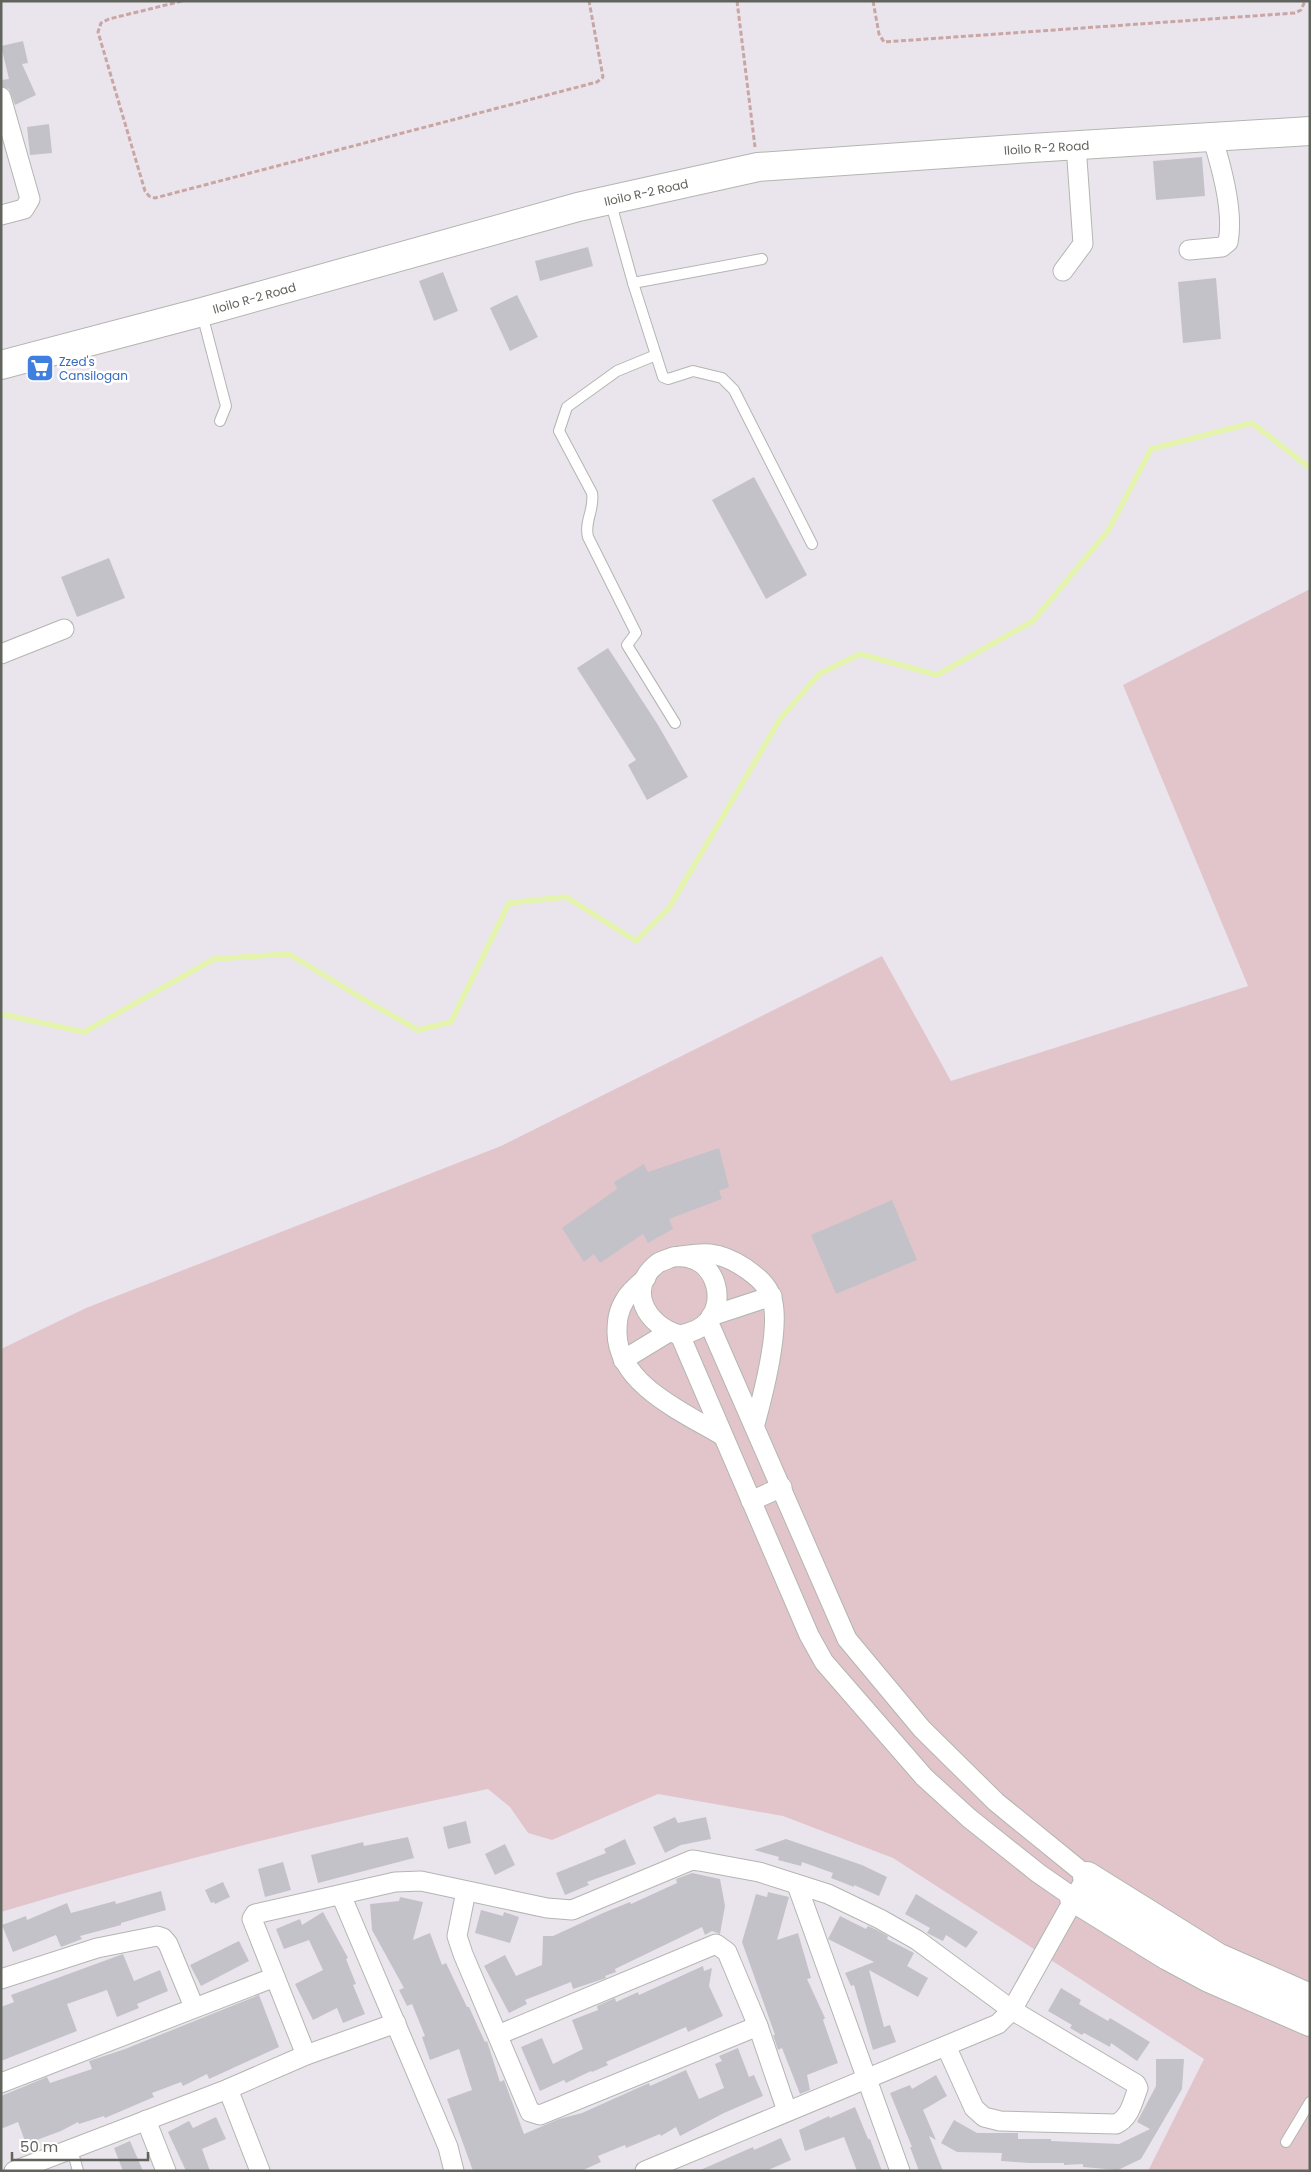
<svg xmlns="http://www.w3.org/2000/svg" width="1311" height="2172" font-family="Poppins,sans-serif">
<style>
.green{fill:#e2c5cb}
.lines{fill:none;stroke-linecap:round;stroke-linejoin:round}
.stream{stroke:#e4f4af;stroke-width:5.5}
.building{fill:#c4c2c9}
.lane-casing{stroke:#b3b6b0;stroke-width:12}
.street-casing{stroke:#b3b6b0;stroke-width:21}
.secondary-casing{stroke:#b3b6af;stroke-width:30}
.path{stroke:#c9a6a4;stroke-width:3;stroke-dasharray:5 2.5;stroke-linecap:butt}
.lane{stroke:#fff;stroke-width:10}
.street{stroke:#fff;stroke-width:19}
.secondary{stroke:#fff;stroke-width:28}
.labels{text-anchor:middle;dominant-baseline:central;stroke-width:5;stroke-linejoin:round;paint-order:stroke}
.street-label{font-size:12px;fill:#61645d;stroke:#fff}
.shop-label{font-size:12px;fill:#366cbe;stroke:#fff;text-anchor:start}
</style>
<rect width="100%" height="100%" fill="#eae5ed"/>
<path class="green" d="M1310 589V2171H1148L1204 2059 893 1858 783 1816 658 1794 552 1840 528 1833 510 1807 488 1789C324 1823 162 1864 1 1912V1349L86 1308 501 1146 882 956 951 1081 1248 986 1123 685Z"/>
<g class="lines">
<path class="stream" d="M1 1014 84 1032 214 959 289 954 368 1002 418 1030 451 1022 509 903 566 897 636 941 669 908 780 719 819 674 860 654 937 675 1033 621 1108 531 1151 449 1252 423 1310 468"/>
</g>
<g class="building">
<path d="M23 41 28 63 22 64 36 95 15 105 9 89 1 86V80L9 79 1 46Z"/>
<path d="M49 124 52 153 30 155 27 127Z"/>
<path d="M1202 157 1205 196 1156 200 1153 161Z"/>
<path d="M588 247 593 266 540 281 535 261Z"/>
<path d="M443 272 458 311 434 321 419 281Z"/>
<path d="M1216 278 1221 339 1183 343 1178 282Z"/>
<path d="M517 295 538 337 510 351 490 308Z"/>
<path d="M754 477 807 575 766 599 712 500Z"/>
<path d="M109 558 125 598 77 617 61 577Z"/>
<path d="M608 648 658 725 688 777 647 800 628 765 636 760 577 668Z"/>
<path d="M719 1148 729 1187 719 1191 722 1199 669 1219 673 1229 648 1243 643 1234 600 1263 594 1254 584 1262 562 1228 617 1189 614 1182 644 1164 648 1172Z"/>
<path d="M892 1200 917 1260 836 1294 811 1235Z"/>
<path d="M675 1817 678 1823 706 1817 711 1839 681 1845 665 1853 653 1827Z"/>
<path d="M466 1821 471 1843 448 1849 443 1827Z"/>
<path d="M408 1837 414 1858 318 1883 311 1855 363 1842 364 1846Z"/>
<path d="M625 1839 636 1864 587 1882 589 1885 565 1895 556 1873 606 1853 604 1849Z"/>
<path d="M786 1839 862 1865 887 1877 879 1896 854 1885V1887L831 1878 833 1873 802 1862 801 1866 778 1860 779 1857 754 1850Z"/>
<path d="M505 1844 515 1865 495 1875 485 1854Z"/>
<path d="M283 1862 291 1890 265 1897 258 1869Z"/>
<path d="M692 1873 720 1879 725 1906 720 1934 712 1931 705 1935 702 1927 615 1969 616 1972 605 1976 606 1978 573 1989 571 1982 525 2000 527 2004 509 2013 484 1966 505 1955 516 1976 542 1965 543 1936H553L603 1913 630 1902 631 1904 677 1883 676 1879Z"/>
<path d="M223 1882 230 1897 215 1904 214 1902 211 1903 205 1890Z"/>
<path d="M161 1891 166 1910 121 1923V1925L80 1936 82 1939 61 1947 56 1935 13 1952 2 1925 26 1916 27 1920 67 1903 71 1913 115 1901 116 1904Z"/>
<path d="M768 1892 789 1897 777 1940 798 1933 811 1978 807 1979 825 2018 823 2020 838 2063 807 2075 810 2090 800 2094 782 2048 778 2050 773 2035H775L742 1942 756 1894 767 1897Z"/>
<path d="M916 1894 978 1932 966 1948 946 1935 943 1941 927 1933 930 1928 905 1914Z"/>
<path d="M400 1897 423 1902 413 1940 430 1933 442 1965 446 1963 467 2007H469L485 2042 487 2041 500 2082 504 2080 524 2134 559 2119 582 2113 649 2083 650 2086 686 2070 699 2099 724 2088 715 2064 722 2061 719 2056 738 2048 749 2077 754 2075 763 2096 724 2113 680 2136 676 2127 661 2136 660 2134 626 2148 625 2145 598 2156 601 2162 581 2171H473L447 2099 472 2090 459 2049 430 2060 422 2037 425 2036 412 2004 407 2006 399 1990 404 1988 372 1930 370 1904 399 1901Z"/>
<path d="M481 1910 503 1916 504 1912 519 1917 510 1943 475 1933Z"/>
<path d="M323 1912 348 1958 346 1959 356 1984 353 1985 365 2014 343 2023 337 2008 313 2020 295 1984 323 1970 309 1940 284 1949 276 1929 300 1919 302 1925Z"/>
<path d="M840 1916 866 1929 868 1926 875 1929 888 1936 887 1939 914 1953 907 1966 928 1978 918 1997 869 1970 884 2027 890 2025 896 2042 873 2050 854 1985 851 1986 845 1973 874 1962 828 1939Z"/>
<path d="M239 1941 249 1961 201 1986 190 1965Z"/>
<path d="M123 1954 134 1981 160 1970 168 1991 137 2004 139 2008 117 2017 107 1990 67 2004 77 2031 1 2061V2007L14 2002 11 1995Z"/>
<path d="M703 1966 704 1971 712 1968 709 1986 723 2016 688 2032 686 2027 606 2062 608 2065 592 2072 591 2071 566 2083 564 2080 540 2091 521 2047 542 2038 553 2064 583 2049 572 2020 598 2010 597 2006 615 1998 616 2002 638 1992 639 1995Z"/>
<path d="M1061 1988 1081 2000 1079 2004 1108 2021 1110 2018 1150 2042 1137 2061 1111 2043 1110 2047 1084 2033 1082 2035 1070 2028 1072 2025 1048 2011Z"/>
<path d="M259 1995 279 2047 209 2079 207 2074 183 2086 181 2082 152 2093 154 2097 105 2118 104 2116 79 2124 78 2122 61 2131 26 2144 18 2122 1 2129V2096L47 2077 50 2083 92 2069 89 2061 125 2049Z"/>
<path d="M1156 2059H1184L1182 2089 1141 2159 1118 2170 1083 2167V2164L1064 2165V2163H1029L1001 2161 1002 2153 957 2152 941 2143 954 2120 977 2133H1018V2139H1051V2141L1119 2144 1150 2129 1137 2122 1156 2086Z"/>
<path d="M936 2075 947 2096 923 2110 936 2140 929 2136 943 2171H919L910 2147H912L890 2093 910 2085 912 2089Z"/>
<path d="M855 2107 868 2139H870L882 2171H857L844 2137 805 2151 799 2130 829 2116 830 2118Z"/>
<path d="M216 2117 226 2139 202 2149 210 2171H186L168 2132 189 2121 193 2128Z"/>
<path d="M781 2138 791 2160 766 2171H698L753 2147 754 2150Z"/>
<path d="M130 2141 143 2171H123L114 2148Z"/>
</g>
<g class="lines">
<g class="lane-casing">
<g id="lane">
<path d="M610 200 633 283 663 377 668 379 693 371 722 378 734 390 812 544"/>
<path d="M633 283 762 259"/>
<path d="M202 314 226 406 220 421"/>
<path d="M656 355 617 371 567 407 559 431 592 493C595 509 584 521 588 537L636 633 627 645 675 723"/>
<path d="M1286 2142 1310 2102"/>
<path d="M72 2149 78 2171"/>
</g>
</g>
<g class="street-casing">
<g id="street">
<path d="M1 97 30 199 24 209 1 215"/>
<path d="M1189 250 1222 247 1228 242C1234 213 1221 165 1212 137"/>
<path d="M1063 271 1083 244 1076 145"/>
<path d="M1 654 64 629"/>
<path d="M673 1257C703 1252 718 1250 745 1268 756 1276 766 1283 771 1296 782 1323 763 1395 755 1424"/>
<path d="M673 1257C678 1257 684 1256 689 1258 716 1264 726 1301 708 1321 702 1329 689 1333 680 1335 646 1326 625 1288 658 1263 662 1261 668 1259 673 1257Z"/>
<path d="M646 1278C639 1284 629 1292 625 1300 618 1311 617 1321 617 1333 618 1385 685 1413 723 1436"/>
<path d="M711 1316 772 1296"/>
<path d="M680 1335 809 1635 824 1662 924 1777 969 1818 1038 1873 1074 1898"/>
<path d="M623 1360 669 1332"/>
<path d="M751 1501 782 1487"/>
<path d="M797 1885 900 2171"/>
<path d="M466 1891 457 1936 463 1954 530 2112 540 2115 758 2026"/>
<path d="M341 1895 448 2147 454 2171"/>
<path d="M1 1979 97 1948 157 1936 163 1938 168 1944 194 2007"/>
<path d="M498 2035 716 1944 727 1952 758 2026 787 2111"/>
<path d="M306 2055 252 1919 255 1914 395 1882 421 1881 547 1908 572 1910 692 1860 699 1861 759 1872 828 1894 880 1919 917 1940 1012 2010 1136 2084 1138 2088C1133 2101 1130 2118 1116 2124L1000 2121 984 2117 974 2108 946 2046"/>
<path d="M1 2083 275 1977"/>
<path d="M228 2089 260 2171"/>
<path d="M146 2120 166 2171"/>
<path d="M14 2171 228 2089 306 2055 396 2023"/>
<path d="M645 2171 998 2024 1012 2010 1087 1876 996 1802 922 1729 847 1639 708 1321"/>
</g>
</g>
<g class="secondary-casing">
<g id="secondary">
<path id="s1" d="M1 365 202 312 578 207 758 167 1031 148 1310 131"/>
<path d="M1087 1876 1217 1957 1310 1998"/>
<path d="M1074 1898 1168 1956 1209 1978 1310 2022"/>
</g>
</g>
<g class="path">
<path d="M182 1 109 19 101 23 98 32 145 191 149 196 155 198 597 82 603 77 589 1"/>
<path d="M737 1 755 147"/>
<path d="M873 1 879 34 884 42 1295 13 1301 10 1305 1"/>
</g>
<use href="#lane" class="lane"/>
<use href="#street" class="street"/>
<use href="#secondary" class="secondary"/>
</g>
<defs>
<g id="supermarket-square" transform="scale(1.4375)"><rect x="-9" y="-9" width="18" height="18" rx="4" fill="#3f7fe0" stroke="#fff"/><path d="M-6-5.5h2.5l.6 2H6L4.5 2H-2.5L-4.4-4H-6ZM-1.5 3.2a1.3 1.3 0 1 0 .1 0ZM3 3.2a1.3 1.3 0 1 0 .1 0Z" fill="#fff"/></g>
</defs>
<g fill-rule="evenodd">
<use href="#supermarket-square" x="40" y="368"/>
</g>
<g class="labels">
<g class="street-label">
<text stroke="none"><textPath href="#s1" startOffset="1072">Iloilo R-2 Road</textPath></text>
<text stroke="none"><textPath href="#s1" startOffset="668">Iloilo R-2 Road</textPath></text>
<text stroke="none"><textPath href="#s1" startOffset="262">Iloilo R-2 Road</textPath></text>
</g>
<g class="shop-label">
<text x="59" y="361">Zzed's<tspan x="59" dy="14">Cansilogan</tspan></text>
</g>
</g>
<rect width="1311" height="2172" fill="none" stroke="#61645d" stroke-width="5"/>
<path d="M12 2152v8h136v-8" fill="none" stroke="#61645d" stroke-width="2.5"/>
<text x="20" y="2152" font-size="15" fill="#61645d" stroke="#ffffff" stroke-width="4" paint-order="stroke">50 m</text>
</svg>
